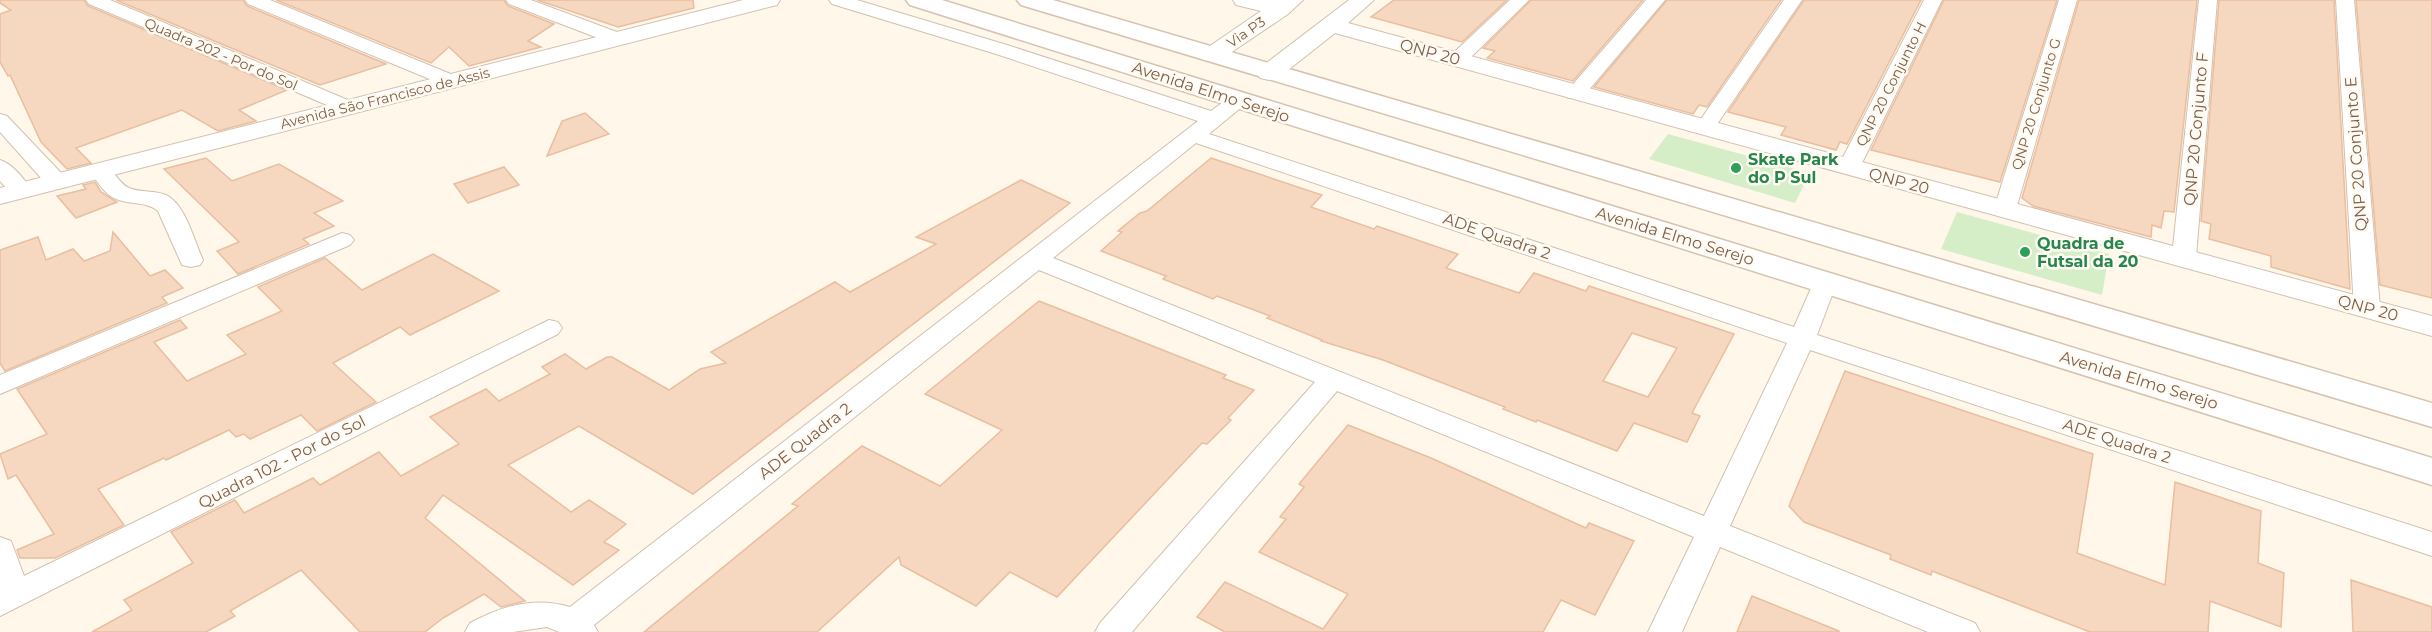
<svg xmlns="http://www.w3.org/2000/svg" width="2432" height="632" font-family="Montserrat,sans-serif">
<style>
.green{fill:#d5eec7}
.building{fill:#f6d7c0;stroke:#eabe9f;stroke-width:1.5;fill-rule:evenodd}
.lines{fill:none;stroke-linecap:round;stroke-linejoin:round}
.minor-casing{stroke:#d2c0ae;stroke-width:2}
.tertiary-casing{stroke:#d2c0ae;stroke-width:2}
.secondary-casing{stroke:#d8c2ad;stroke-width:3}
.minor{fill:#fff;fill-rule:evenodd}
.tertiary{fill:#fff;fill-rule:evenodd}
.secondary{fill:#fff;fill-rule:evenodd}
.leisure-dot{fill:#2e9e5b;stroke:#fffbf2;stroke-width:2}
.labels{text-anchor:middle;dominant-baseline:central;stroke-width:5;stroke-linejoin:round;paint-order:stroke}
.far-street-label{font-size:14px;fill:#7c5e4a;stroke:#fffbf2}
.street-label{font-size:16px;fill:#7c5e4a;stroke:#fffbf2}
.leisure-label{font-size:16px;font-weight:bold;fill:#27864d;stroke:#fffbf2;text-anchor:start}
</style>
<rect width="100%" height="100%" fill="#fef7ea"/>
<g class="green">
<path d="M1668 134 1810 173 1795 203 1649 159Z"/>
<path d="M1957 212 2109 254 2102 295 1941 249Z"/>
</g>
<g class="building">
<path d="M0 0H84L88 6 287 90 239 110 256 121 218 131 182 110 76 148 91 163 67 169 41 142 10 75 8 76 0 62V14L11 10 0 3Z"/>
<path d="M116 0H243L247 6 386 64 320 85Z"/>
<path d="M276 0H504L508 6 554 24 528 41 541 47 469 66 449 47 431 63Z"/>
<path d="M537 0H693L694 8 618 27Z"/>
<path d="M1394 0H1507L1462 42 1371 17Z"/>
<path d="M1531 0H1643L1573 81 1487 58 1495 51 1483 48Z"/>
<path d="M1667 0H1781L1707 107 1699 105 1693 114 1594 87Z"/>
<path d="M1804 0H1921L1847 144 1840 142 1836 150 1781 135 1786 127 1728 112Z"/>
<path d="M1944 0H2057L2000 182 1871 150Z"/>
<path d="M2079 0H2197L2174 212 2164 211 2161 228 2152 225 2151 237 2033 206 2022 198Z"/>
<path d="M2219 0H2334L2350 289 2271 267V256L2209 239 2211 224 2201 221Z"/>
<path d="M2356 0H2432V298L2380 285Z"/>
<path d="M585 113 609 134 547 156 562 121Z"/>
<path d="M206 158 232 181 279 164 343 201 314 213 334 226 303 239 309 244 238 274 217 251 239 242 164 169Z"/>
<path d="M1211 158 1322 195 1311 207 1374 229 1377 226 1458 254 1446 268 1519 293 1534 273 1586 291 1589 286 1734 334 1692 413 1700 416 1687 442 1634 423 1617 451 1537 420 1536 422 1503 409 1505 407 1383 360 1321 341 1322 340 1267 318 1270 316 1217 296 1213 299 1163 279 1166 276 1101 251 1122 232 1118 231 1140 213 1147 211ZM1632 333 1677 348 1648 397 1603 381Z"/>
<path d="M504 167 519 185 468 203 454 184Z"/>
<path d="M1021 180 1070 203 693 494 579 426 508 465 571 512 589 500 626 524 604 542 619 550 573 585 443 495 425 518 525 601 501 607 484 594 443 618 425 632H360L301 570 230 611 235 616 206 632H92L132 610 124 600 193 563 171 532 235 500 244 513 313 478 320 485 379 452 401 476 459 444 430 417 486 389 499 401 550 374 542 367 565 354 586 369 607 357H612L669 390 700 369 726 363 711 352 835 282 850 292 936 244 916 237Z"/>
<path d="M95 182 101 192 117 202 76 218 57 196 86 189 83 185Z"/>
<path d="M113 232 150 276 165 270 183 288 162 297 167 303 5 371 0 363V250L38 237 46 260 73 249 84 261 110 251Z"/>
<path d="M433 254 499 291 410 335 400 327 333 363 376 402 317 431 301 415 250 439 244 434 236 437 229 430 166 460 164 458 98 489 124 525 55 558H20L17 550 54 534 16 475 8 479 0 454 47 434 17 389 180 320 187 328 154 342 187 381 246 354 227 335 282 311 258 287 325 258 362 290Z"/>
<path d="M1039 301 1226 375 1223 378 1254 390 1228 418 1231 420 1207 444 1202 443 1057 597 1010 572 976 606 901 565 899 557 817 632H644L798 506 792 504 862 446 940 486 1002 430 925 394Z"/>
<path d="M1845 371 2093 454 2077 553 2165 585 2175 482 2261 511 2258 563 2284 573 2281 627 2210 601 2208 632H2090L1932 571 1931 575 1890 559 1891 555 1804 522 1789 506Z"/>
<path d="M1348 425 1431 458 1586 528 1589 523 1634 541 1595 615 1561 600 1543 632H1225L1197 617 1225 582 1323 629 1348 594 1259 552 1286 519 1280 517 1304 487 1299 484Z"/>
<path d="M2351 580 2432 607V632H2353Z"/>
<path d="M1752 596 1839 631V632H1737Z"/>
</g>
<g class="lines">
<g class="minor-casing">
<g id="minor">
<path d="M86 0H110L355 103 358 107 355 111H341L89 4Z"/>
<path d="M245 0H270L458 77 461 81 458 85H444L248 4Z"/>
<path d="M506 0H531L625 35 627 39 618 45 611 43 509 4Z"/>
<path d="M829 0H857L1007 45 1211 111 1230 97H1244L1247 101 1244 105 1209 134 1794 327 1816 277 1825 275 1834 277 1837 282 1817 335 2432 532V556L1810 350 1730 526 1975 623 1980 632H1928L1720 547 1682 632H1648L1694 537 1337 391 1132 632H1095L1100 623 1315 382 1039 270 594 625 598 632H559L547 627 513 632H465L470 623C502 606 535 596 570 607L1198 121 993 53 832 4ZM1196 143 1787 343 1704 516 1053 258Z"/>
<path d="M1510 0H1529L1464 64H1450L1447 60 1450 56Z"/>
<path d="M1646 0H1665L1582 98H1568L1565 94 1568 90Z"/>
<path d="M1784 0H1802L1711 133H1697L1694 129Z"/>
<path d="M1924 0H1942L1860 167 1857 172H1841L1838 167Z"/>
<path d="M2059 0H2077L2016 209 2013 214H1997L1994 209Z"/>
<path d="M2199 0H2217L2196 257 2193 262 2184 264 2175 262 2172 257Z"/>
<path d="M2336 0H2354L2380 308 2376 313 2367 316 2358 313 2354 308Z"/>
<path d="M0 114 7 116 65 177 68 182 65 187H49L0 132Z"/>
<path d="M0 160C13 164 25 180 32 191L29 196H13L0 181Z"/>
<path d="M101 164C114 168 117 182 129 188 140 193 155 190 166 195 186 205 194 241 203 260L200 265 191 267 182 265 158 211C146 201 131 205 116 199 104 194 97 181 90 171L93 166Z"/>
<path d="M342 233 350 235 354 240 350 245 0 394V375Z"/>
<path d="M549 320 558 322 562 328 558 334 0 616V537L11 541 24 576Z"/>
</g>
</g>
<g class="tertiary-casing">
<g id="tertiary">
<path d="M743 0H780L777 5 0 204V188Z"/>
<path d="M1233 0H1303L1288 14 1220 60H1204L1200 55 1204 50 1261 11 1236 5Z"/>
<path d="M1349 0H1374L1348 23 2432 316V336L1335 33 1278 78 1269 80 1260 78 1257 73 1260 68Z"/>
</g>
</g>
<g class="secondary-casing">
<g id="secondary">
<path d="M906 0H942L2432 458V485L910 5Z"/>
<path d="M1017 0H1053L2432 403V427L1021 5Z"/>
</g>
</g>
<use href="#minor" class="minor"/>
<use href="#tertiary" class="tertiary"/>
<use href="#secondary" class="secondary"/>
</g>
<g class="leisure-dot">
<circle cx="1736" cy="168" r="6"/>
<circle cx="2025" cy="252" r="6"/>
</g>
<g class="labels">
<g class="far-street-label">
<text transform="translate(1246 32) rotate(-34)">Via P3</text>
<text transform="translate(221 54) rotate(23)">Quadra 202 - Por do Sol</text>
<text transform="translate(1891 84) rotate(-63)">QNP 20 Conjunto H</text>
<text transform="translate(385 98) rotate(-14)">Avenida São Francisco de Assis</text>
<text transform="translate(2036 104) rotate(-73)">QNP 20 Conjunto G</text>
</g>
<g class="street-label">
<text transform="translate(1430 52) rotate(15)">QNP 20</text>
<text transform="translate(1211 92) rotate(18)">Avenida Elmo Serejo</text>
<text transform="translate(2196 129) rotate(-85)">QNP 20 Conjunto F</text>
<text transform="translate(2356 154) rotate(-94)">QNP 20 Conjunto E</text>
<text transform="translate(1899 181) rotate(15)">QNP 20</text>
<text transform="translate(1497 236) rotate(19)">ADE Quadra 2</text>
<text transform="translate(1675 236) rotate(17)">Avenida Elmo Serejo</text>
<text transform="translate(2368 308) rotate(15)">QNP 20</text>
<text transform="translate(2139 380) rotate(17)">Avenida Elmo Serejo</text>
<text transform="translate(805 441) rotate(-38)">ADE Quadra 2</text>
<text transform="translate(2117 441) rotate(18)">ADE Quadra 2</text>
<text transform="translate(282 462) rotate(-27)">Quadra 102 - Por do Sol</text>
</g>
<g class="leisure-label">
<text x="1748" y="159">Skate Park<tspan x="1748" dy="18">do P Sul</tspan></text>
<text x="2037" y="243">Quadra de<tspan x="2037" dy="18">Futsal da 20</tspan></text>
</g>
</g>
</svg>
